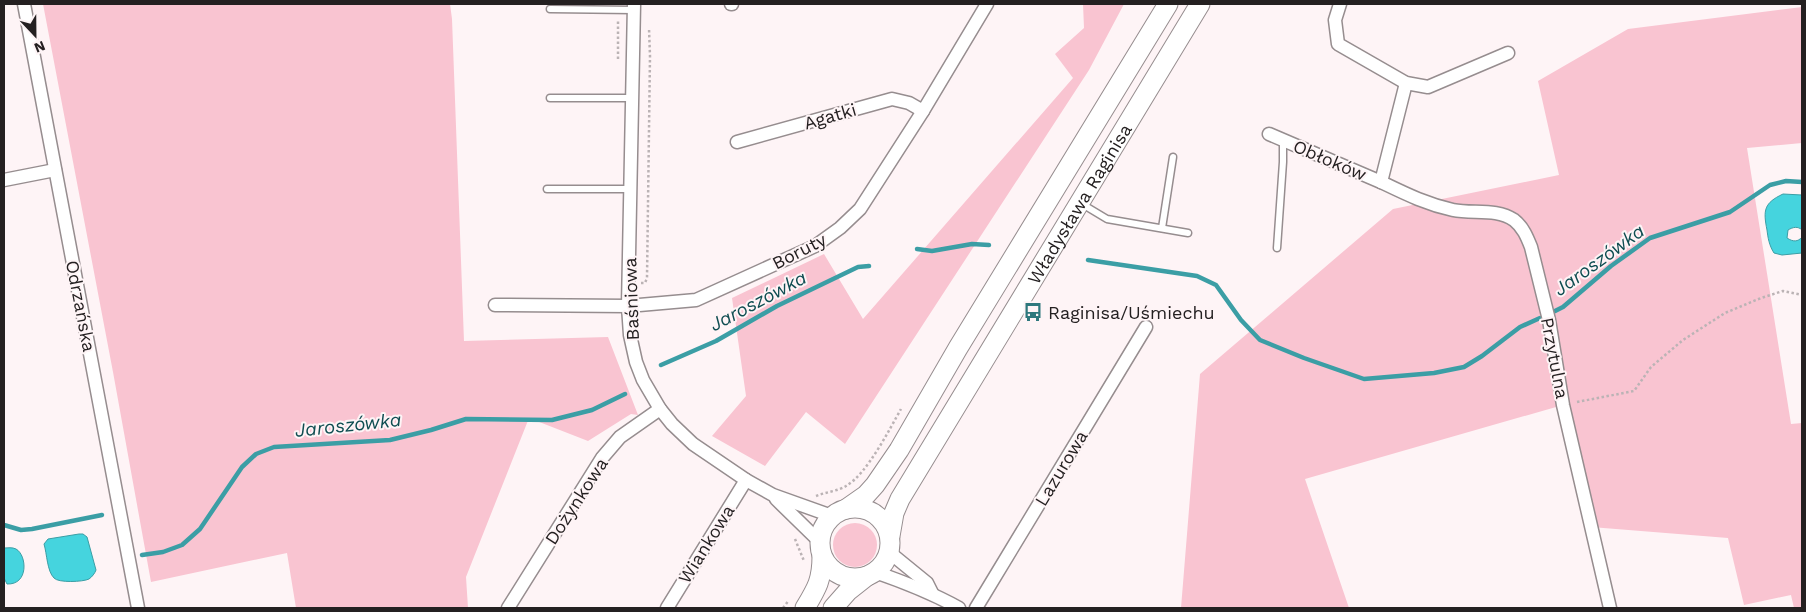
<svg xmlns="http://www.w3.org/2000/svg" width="1806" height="612" font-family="'Work Sans',sans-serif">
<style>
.green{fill:#f9c4d1}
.water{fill:#45d4de;stroke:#3b9ea5}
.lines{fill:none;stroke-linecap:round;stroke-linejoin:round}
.stream{stroke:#3b9ea5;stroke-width:4.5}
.lane-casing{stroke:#968d8f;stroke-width:9}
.street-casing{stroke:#968d8f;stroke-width:15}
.secondary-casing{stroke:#968d8f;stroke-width:21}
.path{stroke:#bbb3b5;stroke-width:2.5;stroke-dasharray:2.5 2.5;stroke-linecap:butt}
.lane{stroke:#fff;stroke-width:6}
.street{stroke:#fff;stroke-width:12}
.secondary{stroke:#fff;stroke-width:19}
.labels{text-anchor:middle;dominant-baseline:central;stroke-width:4;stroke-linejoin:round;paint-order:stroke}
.street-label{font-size:18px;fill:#242021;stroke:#fef4f6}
.poi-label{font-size:18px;fill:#242021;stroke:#fef4f6;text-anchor:start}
.water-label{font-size:19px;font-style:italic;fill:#0f4d51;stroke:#fef4f6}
</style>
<rect width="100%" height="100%" fill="#fef4f6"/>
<g class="green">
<path d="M43 4H450L452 19 464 341 608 337 638 415 631 414 588 441 529 418 466 577 468 608H296L287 553 151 582 113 372Z"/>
<path d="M1083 4H1124L1089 70 845 444 806 412 765 466 712 436 746 396 732 298 824 254 863 319 1073 78 1055 54 1084 28Z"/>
<path d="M1802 7V143L1747 148 1791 424 1802 423V608H1794L1791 595 1744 605 1728 538 1591 527 1563 405 1305 479 1349 608H1181L1200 374 1393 209 1559 175 1538 81 1628 29Z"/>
<circle cx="855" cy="545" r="22"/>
</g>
<g class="water">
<path d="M1783 194 1802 195V230C1798 226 1793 227 1788 230L1787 238C1793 242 1798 242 1802 237V253L1782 255 1774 253C1769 245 1768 238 1767 230 1763 210 1764 203 1783 194Z"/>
<path d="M79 534H83L87 537 96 570C95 573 92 577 89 579 83 582 58 583 54 578 47 571 47 554 44 544L48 539Z"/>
<path d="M4 548C8 548 12 547 16 549 27 555 29 585 7 584L4 578Z"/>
</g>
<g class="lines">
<g class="stream">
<path d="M917 249 932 251 972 244 989 245"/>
<path d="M1088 260 1197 276 1216 285 1241 320 1260 340 1304 358 1364 379 1434 373 1464 367 1482 356 1520 327 1540 318"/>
<path d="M1553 312 1563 307 1611 266 1650 238 1730 212 1770 185 1786 181 1802 182"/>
<path d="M661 365 716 341 777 306 858 267 869 266"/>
<path d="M4 525 21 530 32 529 102 515"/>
<path d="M142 555 163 552 182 545 200 529 242 467 256 454 274 447 390 440 431 430 466 419 552 420 592 410 625 394"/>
</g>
<g class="lane-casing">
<g id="lane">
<path d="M550 9 634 10"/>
<path d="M550 98H632"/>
<path d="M547 189H630"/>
<path d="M1082 204 1107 219 1188 233"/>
<path d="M1162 228 1173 157"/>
<path d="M1277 248 1283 162V140"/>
</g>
</g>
<g class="street-casing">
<g id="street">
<path d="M24 4 138 608"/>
<path d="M634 4 628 306 630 335 636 362 643 380 660 409 672 424 693 444 746 480 773 495 832 516"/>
<path d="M731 4H732"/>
<path d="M1340 4 1335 20 1338 44 1406 83 1428 87 1508 53"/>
<path d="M1269 134 1381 182 1406 83"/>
<path d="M737 142 892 99 909 103 923 111"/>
<path d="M4 180 55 170"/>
<path d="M1381 182C1406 194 1426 204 1453 210 1473 214 1497 208 1514 220 1523 227 1527 237 1531 247L1549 320 1563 405 1610 608"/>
<path d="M495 305 628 306 696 300 815 246 840 228 860 209 923 111 987 4"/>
<path d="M776 499 820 542"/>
<path d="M889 552 927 583 932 593"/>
<path d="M875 572C904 582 932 593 959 608"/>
<path d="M508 608 602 458 620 437 660 409"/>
<path d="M667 608 746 480"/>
<path d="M976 608 1146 327"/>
</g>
</g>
<g class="secondary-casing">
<g id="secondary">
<circle cx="855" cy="543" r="35"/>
<path d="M846 509 866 495 875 485 899 450 958 348 1168 4"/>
<path id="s1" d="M890 536 894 513 900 499 1200 4"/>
<path d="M805 608C817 588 822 580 822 556"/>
<path d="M833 608 848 591 867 576"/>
</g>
</g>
<g class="path">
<path d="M618 59V20"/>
<path d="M641 283H645L647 278 650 56 649 28"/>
<path d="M1577 402 1634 391 1651 367 1683 340 1725 313 1761 298 1783 291 1802 295"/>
<path d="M816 496C826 492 838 491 846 486 867 474 889 430 901 409"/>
<path d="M795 539 804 561"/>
<path d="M783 608 789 600"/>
</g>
<use href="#lane" class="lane"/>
<use href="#street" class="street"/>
<use href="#secondary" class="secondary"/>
</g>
<defs>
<g id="bus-bare" transform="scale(1.5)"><path d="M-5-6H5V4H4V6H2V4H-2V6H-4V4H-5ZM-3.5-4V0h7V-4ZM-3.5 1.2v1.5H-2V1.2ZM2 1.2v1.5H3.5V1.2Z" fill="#2e787d" stroke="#fef4f6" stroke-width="2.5" paint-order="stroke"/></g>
</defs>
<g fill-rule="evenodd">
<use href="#bus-bare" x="1033" y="312"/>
</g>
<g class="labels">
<g class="street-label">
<text transform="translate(830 116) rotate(-16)">Agatki</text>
<text transform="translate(1330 160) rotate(23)">Obłoków</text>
<text stroke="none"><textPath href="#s1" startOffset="384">Władysława Raginisa</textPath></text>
<text transform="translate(799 251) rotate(-27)">Boruty</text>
<text transform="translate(631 299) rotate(-92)">Baśniowa</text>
<text transform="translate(81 306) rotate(79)">Odrzańska</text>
<text transform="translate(1555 358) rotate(79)">Przytulna</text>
<text transform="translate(1061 468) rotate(-59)">Lazurowa</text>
<text transform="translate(576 501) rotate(-57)">Dożynkowa</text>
<text transform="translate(706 544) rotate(-58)">Wiankowa</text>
</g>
<g class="poi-label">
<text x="1048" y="312">Raginisa/Uśmiechu</text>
</g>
<g class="water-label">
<text transform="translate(1599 260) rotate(-36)">Jaroszówka</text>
<text transform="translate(758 301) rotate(-28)">Jaroszówka</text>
<text transform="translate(348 425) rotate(-6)">Jaroszówka</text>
</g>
</g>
<rect width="1806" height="612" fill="none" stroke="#242021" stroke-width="10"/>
<g transform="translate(35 35) rotate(158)" stroke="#fef4f6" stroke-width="4" paint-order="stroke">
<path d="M0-4L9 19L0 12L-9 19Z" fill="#242021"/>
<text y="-8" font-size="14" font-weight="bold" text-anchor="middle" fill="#242021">N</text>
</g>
</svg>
